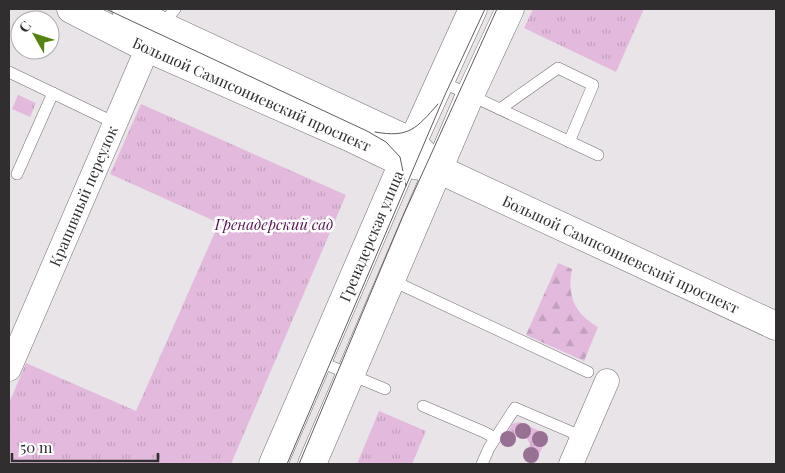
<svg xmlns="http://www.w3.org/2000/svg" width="785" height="473" font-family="'Playfair Display',serif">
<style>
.grass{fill:url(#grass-tufts)}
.forest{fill:url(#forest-firs)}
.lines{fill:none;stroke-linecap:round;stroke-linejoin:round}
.service-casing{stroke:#736f72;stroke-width:12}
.minor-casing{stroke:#736f72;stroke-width:25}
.tertiary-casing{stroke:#736f72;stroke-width:29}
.secondary-casing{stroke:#736f72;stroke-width:29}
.service{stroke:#fff;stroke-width:11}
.minor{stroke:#fff;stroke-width:24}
.tertiary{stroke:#fff;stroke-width:28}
.secondary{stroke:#fff;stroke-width:28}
.tram{stroke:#5f5c5e;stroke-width:1}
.tree{fill:#987094}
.labels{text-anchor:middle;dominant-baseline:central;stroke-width:5;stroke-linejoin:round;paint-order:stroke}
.street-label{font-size:15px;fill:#302e2f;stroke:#fff}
.park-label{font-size:15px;font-style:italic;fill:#551150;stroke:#fff}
</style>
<defs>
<pattern id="grass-tufts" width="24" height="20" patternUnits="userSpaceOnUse" patternTransform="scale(1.25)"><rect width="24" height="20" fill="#e3badd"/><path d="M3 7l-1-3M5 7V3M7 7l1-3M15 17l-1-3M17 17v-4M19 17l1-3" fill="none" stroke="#c3a0be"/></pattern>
<pattern id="forest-firs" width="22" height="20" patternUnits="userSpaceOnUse" patternTransform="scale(1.25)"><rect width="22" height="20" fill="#e3badd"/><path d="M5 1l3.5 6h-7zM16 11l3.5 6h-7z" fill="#c3a0be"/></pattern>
</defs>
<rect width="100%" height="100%" fill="#e9e4e8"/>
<g class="grass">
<path d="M533 9H644L616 72 524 28Z"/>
<path d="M18 95 36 103 30 117 12 109Z"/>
<path d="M141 104 346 195 231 464H9V403L26 363 136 411 219 223 110 174Z"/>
<path d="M379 411 426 431 412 464H357Z"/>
<path d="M519 422 542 432 546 440 535 463 525 458 530 444 526 437C517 434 514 438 510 445L503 442 512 424Z"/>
</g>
<path class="forest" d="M558 263 572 269C567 296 574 313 598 327L584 361 526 335Z"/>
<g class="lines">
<g class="service-casing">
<g id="service">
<path d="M160 23 166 20 175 9"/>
<path d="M9 72 115 123"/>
<path d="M440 81 598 155"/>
<path d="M500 109 558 68 593 85 569 142"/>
<path d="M17 174 53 93"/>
<path d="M391 280 588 372"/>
<path d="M318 361 385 389"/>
<path d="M423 406 484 432 495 438"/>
<path d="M482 464 489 448 515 408 583 437"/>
</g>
</g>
<g class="minor-casing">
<g id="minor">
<path d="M9 369 155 31"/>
<path d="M571 464 607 381"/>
</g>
</g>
<g class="tertiary-casing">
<g id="tertiary">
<path d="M273 464 403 163 473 9"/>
<path d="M312 464 470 95 510 9"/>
</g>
</g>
<g class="secondary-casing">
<g id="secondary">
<path d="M71 9 147 48 349 137 403 163 438 169 776 326"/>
<path d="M126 9 412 142 438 169"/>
</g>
</g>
<use href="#service" class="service"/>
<use href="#minor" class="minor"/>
<use href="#tertiary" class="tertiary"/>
<use href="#secondary" class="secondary"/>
<g class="tram">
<path d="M106 9 367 131 386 142 400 157 406 186"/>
<path d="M375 132C409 138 416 129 438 104"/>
<path d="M287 464 444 97 485 9"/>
<path d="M299 464 403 216 497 9"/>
</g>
</g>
<g class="tree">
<circle cx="523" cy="431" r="8"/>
<circle cx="508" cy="439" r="8"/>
<circle cx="540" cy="439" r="8"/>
<circle cx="531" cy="455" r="8"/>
</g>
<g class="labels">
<g class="street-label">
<text transform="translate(252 94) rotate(24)">Большой Сампсониевский проспект</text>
<text transform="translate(83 196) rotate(-67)">Крапивный переулок</text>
<text transform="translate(371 236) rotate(-67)">Гренадерская улица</text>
<text transform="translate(621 254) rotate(25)">Большой Сампсониевский проспект</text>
</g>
<g class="park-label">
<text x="274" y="224">Гренадерский сад</text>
</g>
</g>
<rect width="785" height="473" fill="none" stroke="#302e2f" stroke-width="20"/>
<g transform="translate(35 35) rotate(309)"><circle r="24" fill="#ffffff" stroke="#acabac"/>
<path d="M0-4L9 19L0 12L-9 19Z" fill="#568312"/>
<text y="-8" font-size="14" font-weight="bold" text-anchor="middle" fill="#302e2f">С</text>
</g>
<path d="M12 453v8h146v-8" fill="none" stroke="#302e2f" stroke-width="2.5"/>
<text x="20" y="453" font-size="15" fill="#302e2f" stroke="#ffffff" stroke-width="4" paint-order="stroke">50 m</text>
</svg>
